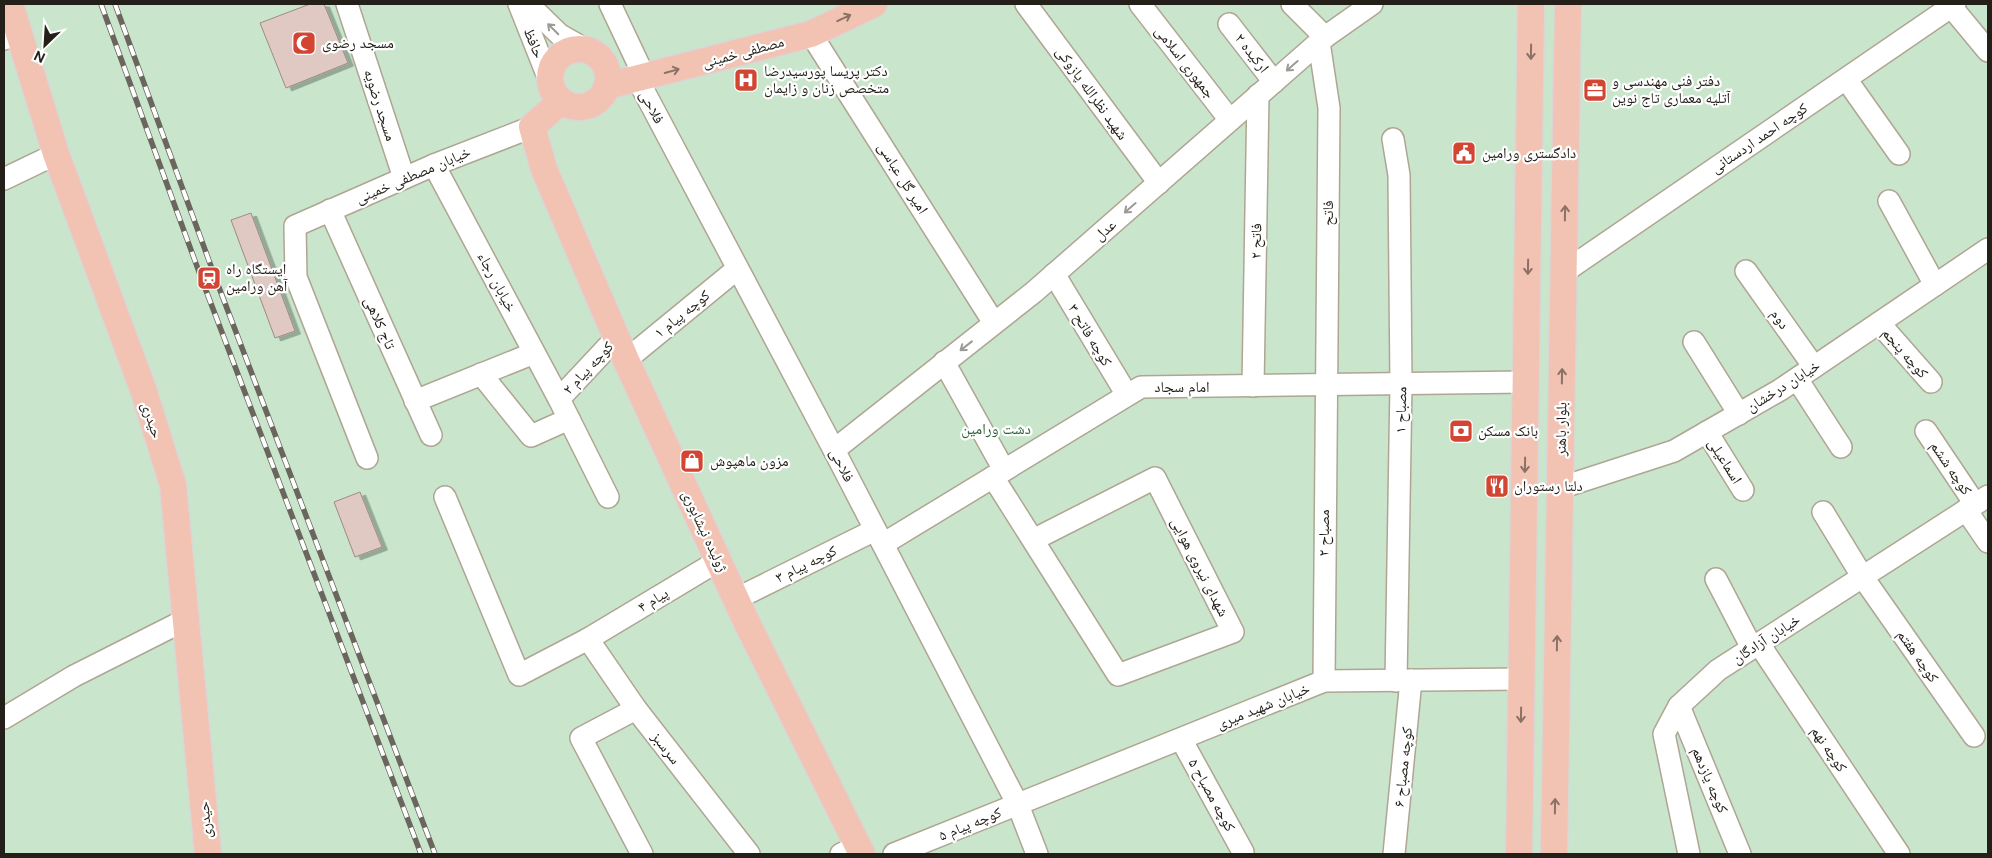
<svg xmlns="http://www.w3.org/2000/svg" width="1992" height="858" font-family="'DM Sans','Noto Naskh Arabic',sans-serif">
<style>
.green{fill:#c9e6cd}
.building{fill:#e1c9c3;stroke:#9f8984;filter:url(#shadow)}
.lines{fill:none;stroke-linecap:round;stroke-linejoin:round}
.minor-casing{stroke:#afa593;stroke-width:24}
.major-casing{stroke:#d8d7d6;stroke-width:29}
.minor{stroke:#fff;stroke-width:21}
.major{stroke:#f2c2b3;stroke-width:26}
.rail-casing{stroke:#6a655d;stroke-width:5.5}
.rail{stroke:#fff;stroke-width:4;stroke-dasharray:11;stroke-linecap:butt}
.oneway{stroke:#8b7166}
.oneway2{stroke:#9c9b98}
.labels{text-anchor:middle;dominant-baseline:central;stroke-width:4.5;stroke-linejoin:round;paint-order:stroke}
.poi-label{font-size:15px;fill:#242019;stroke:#fff;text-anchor:start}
.street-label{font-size:15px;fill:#242019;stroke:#fff}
.park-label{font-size:15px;fill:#2d613a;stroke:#fff}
</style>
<defs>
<filter id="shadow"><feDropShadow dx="5.5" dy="3" stdDeviation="0" flood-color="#0004"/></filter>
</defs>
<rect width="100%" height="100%" fill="#fff8ed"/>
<rect class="green" x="4" y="4" width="1984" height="850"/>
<g class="building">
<path d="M310 4H324L348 63 286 88 260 23Z"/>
<path d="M251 213 295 331 275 338 231 220Z"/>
<path d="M360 492 382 547 355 557 334 502Z"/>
</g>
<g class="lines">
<g class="minor-casing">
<g id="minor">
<path d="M347 4 404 178"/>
<path d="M519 4 550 82"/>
<path d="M528 4 560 35 583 48"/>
<path d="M610 4 645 78"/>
<path d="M1026 4 1159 183"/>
<path d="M1140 4 1230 120"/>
<path d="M1292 4 1325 37"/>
<path d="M1949 4 1988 51"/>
<path d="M1229 24 1274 82"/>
<path d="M811 34 994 323"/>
<path d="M4 39 20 31"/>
<path d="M1319 42 1329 108 1324 681"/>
<path d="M1846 79 1899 154"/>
<path d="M638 80 834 450 1018 805 1037 854"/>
<path d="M1393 139 1399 175 1401 384 1396 681"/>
<path d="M434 165 559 399 608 497"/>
<path d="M4 179 56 154"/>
<path d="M1889 201 1935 285"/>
<path d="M330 210 431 435"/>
<path d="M1746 271 1814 367"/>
<path d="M1564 272 1955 4"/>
<path d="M1054 274 1127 395"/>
<path d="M1879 323 1931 382"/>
<path d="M1694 342 1739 414"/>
<path d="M626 360 737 269"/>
<path d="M944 362 1004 470"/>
<path d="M481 374 531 436 569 419"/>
<path d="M1797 379 1841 447"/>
<path d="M1253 386 1258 95"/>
<path d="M559 399 617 337"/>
<path d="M415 401 534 353"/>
<path d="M1926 431 1975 504"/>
<path d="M1707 432 1743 490"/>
<path d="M834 450 1034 292 1325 37 1372 4"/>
<path d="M367 458 296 277 295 226 434 165 532 127"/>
<path d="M993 477 1118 675 1233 632 1155 478 1033 540"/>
<path d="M1560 488 1674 451 1780 390 1988 249"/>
<path d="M445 497 519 675 588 639 718 561"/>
<path d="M1966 510 1988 542"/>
<path d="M1823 512 1862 576 1974 736"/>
<path d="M883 544 1141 387 1526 382"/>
<path d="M1716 579 1752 648"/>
<path d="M736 599 875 530"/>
<path d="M588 639 636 709 749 854"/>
<path d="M1759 644 1899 854"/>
<path d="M1679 706 1740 854"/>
<path d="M636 709 581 738 642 854"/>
<path d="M4 718 74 676 185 620"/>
<path d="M1181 739 1243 852"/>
<path d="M841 854 858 846"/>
<path d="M894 854 1324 681 1522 679"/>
<path d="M1394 854 1411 680"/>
<path d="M1689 854 1664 734 1679 706 1718 670 1988 496"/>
</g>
</g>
<g class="major-casing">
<g id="major">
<path d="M10 4 56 154 144 392 173 485 208 854"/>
<circle cx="579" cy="78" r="29"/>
<path d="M607 86 811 34 874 4"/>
<path d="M561 101 532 127 544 169 626 360 746 621 862 854"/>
<path d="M1519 854 1531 4"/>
<path d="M1554 854 1568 4"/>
</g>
</g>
<use href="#minor" class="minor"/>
<use href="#major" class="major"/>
<g class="rail-casing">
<g id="rail">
<path d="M101 4 202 280 421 854"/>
<path d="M115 4 215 277 435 854"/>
</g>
</g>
<use href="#rail" class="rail"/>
</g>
<defs><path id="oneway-shaft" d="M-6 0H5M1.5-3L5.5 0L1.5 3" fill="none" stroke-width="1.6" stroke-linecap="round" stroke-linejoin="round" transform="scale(1.25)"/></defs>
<g class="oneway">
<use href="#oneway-shaft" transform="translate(844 18) rotate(-25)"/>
<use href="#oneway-shaft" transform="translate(1531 52) rotate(91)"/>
<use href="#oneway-shaft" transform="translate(672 71) rotate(-15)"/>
<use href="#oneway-shaft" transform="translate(1565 213) rotate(-89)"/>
<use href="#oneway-shaft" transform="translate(1528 267) rotate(91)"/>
<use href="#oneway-shaft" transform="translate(1562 376) rotate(-89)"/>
<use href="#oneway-shaft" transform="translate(1525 465) rotate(91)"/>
<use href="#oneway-shaft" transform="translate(1557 643) rotate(-89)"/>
<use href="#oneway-shaft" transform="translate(1521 715) rotate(91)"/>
<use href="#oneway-shaft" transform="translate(1555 806) rotate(-89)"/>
</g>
<g class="oneway2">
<use href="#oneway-shaft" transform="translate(553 29) rotate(-135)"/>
<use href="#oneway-shaft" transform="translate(1292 66) rotate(139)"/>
<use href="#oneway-shaft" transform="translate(1130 208) rotate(139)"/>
<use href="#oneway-shaft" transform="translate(966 346) rotate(142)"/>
</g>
<defs>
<g id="mosque-square" transform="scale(1.25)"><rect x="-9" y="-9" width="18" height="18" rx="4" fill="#d24533" stroke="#fff"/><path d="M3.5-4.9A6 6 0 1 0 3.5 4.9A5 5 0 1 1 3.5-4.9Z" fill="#fff"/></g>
<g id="hospital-square" transform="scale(1.25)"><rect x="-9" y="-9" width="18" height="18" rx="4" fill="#d24533" stroke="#fff"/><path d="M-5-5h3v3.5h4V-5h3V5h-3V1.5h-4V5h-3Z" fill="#fff"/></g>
<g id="office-square" transform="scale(1.25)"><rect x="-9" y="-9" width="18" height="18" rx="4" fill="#d24533" stroke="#fff"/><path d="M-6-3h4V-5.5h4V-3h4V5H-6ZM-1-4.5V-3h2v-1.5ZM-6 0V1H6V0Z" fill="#fff"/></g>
<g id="civic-square" transform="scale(1.25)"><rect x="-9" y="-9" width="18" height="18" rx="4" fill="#d24533" stroke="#fff"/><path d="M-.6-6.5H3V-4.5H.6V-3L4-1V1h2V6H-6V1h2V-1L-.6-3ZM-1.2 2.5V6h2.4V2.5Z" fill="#fff"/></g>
<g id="station-square" transform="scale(1.25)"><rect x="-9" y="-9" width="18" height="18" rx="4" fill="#d24533" stroke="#fff"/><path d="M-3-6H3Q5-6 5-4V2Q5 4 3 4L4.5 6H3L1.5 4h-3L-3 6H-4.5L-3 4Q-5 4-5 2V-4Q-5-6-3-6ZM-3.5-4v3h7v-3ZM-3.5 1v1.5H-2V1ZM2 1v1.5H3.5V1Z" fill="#fff"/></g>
<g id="bank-square" transform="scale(1.25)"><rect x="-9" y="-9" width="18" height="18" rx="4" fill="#d24533" stroke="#fff"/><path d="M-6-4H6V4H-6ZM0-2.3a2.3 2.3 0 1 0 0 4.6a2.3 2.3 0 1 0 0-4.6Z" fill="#fff"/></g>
<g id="shop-square" transform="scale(1.25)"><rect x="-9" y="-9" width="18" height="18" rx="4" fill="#d24533" stroke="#fff"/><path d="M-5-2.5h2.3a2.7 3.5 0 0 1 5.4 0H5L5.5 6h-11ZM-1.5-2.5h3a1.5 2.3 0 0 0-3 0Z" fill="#fff"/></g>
<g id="restaurant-square" transform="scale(1.25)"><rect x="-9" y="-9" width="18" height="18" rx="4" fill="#d24533" stroke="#fff"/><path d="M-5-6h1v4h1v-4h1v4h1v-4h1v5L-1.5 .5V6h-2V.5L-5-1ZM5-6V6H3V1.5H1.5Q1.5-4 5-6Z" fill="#fff"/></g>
</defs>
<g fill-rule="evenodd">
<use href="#mosque-square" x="304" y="43"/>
<use href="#hospital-square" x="746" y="80"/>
<use href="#office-square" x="1595" y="90"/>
<use href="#civic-square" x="1464" y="153"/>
<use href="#station-square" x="209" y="278"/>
<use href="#bank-square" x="1461" y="431"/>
<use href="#shop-square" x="692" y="461"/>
<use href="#restaurant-square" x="1497" y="486"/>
</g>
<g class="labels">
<g class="poi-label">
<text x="322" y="43">مسجد رضوی</text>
<text x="764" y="71">دکتر پریسا پورسیدرضا<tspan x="764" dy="17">متخصص زنان و زایمان</tspan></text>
<text x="1612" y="81">دفتر فنی مهندسی و<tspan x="1612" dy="17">آتلیه معماری تاج نوین</tspan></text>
<text x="1482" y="153">دادگستری ورامین</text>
<text x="226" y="269">ایستگاه راه<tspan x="226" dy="17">آهن ورامین</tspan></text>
<text x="1478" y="431">بانک مسکن</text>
<text x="710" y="461">مزون ماهپوش</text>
<text x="1514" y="486">دلتا رستوران</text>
</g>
<g class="street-label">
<text transform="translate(534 43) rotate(68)">حافظ</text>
<text transform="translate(743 52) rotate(-15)">مصطفی خمینی</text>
<text transform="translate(1252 53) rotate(52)">ارکیده ۲</text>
<text transform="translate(1185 62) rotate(52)">جمهوری اسلامی</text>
<text transform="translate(1092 93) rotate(54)">شهید نظرالله پازوکی</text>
<text transform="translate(380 105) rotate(72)">مسجد رضویه</text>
<text transform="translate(652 107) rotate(62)">فلاحی</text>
<text transform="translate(1759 138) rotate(-34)">کوچه احمد اردستانی</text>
<text transform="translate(413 175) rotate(-23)">خیابان مصطفی خمینی</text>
<text transform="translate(903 178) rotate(58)">امیر گل عباسی</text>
<text transform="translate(1328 213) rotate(-89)">فاتح</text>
<text transform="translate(1105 230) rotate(-41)">عدل</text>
<text transform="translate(1256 241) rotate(-89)">فاتح ۲</text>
<text transform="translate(497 282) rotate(62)">خیابان رجاء</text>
<text transform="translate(682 314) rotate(-39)">کوچه پیام ۱</text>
<text transform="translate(1780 319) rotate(54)">دوم</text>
<text transform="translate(380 323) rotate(66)">تاج کلاهی</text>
<text transform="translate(1090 335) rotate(59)">کوچه فاتح ۳</text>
<text transform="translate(1905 353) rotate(49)">کوچه پنجم</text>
<text transform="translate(588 368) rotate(-47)">کوچه پیام ۲</text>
<text transform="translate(1783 386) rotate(-32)">خیابان درخشان</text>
<text x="1182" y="387">امام سجاد</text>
<text transform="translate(1401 410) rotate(-89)">مصباح ۱</text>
<text transform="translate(152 420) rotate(72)">حیدری</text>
<text transform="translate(1561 429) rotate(-89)">بلوار باهنر</text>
<text transform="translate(1725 461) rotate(58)">اسماعیلی</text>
<text transform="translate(842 465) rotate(63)">فلاحی</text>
<text transform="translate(1951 468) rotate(56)">کوچه ششم</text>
<text transform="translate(705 531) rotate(65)">ژولیده نیشابوری</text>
<text transform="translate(1324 533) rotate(-90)">مصباح ۲</text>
<text transform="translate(806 564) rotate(-26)">کوچه پیام ۳</text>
<text transform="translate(1200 567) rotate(63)">شهدای نیروی هوایی</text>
<text transform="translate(653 600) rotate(-31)">پیام ۴</text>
<text transform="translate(1766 639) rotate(-33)">خیابان آزادگان</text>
<text transform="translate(1918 656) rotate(55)">کوچه هفتم</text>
<text transform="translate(1263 706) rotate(-22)">خیابان شهید میری</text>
<text transform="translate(666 748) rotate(52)">سرسبز</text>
<text transform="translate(1829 749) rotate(56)">کوچه نهم</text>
<text transform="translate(1403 767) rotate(-84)">کوچه مصباح ۶</text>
<text transform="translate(1710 780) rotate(67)">کوچه یازدهم</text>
<text transform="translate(1212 795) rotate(61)">کوچه مصباح ۵</text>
<text transform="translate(205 820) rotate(-95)">حیدری</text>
<text transform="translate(970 824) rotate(-22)">کوچه پیام ۵</text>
</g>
<g class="park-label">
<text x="996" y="429">دشت ورامین</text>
</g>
</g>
<rect width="1992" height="858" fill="none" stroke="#242019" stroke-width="10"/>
<g transform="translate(45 45) rotate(205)" stroke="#ffffff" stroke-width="4" paint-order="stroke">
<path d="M0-4L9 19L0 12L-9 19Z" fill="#242019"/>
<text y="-8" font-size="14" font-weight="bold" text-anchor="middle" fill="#242019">N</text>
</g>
</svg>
